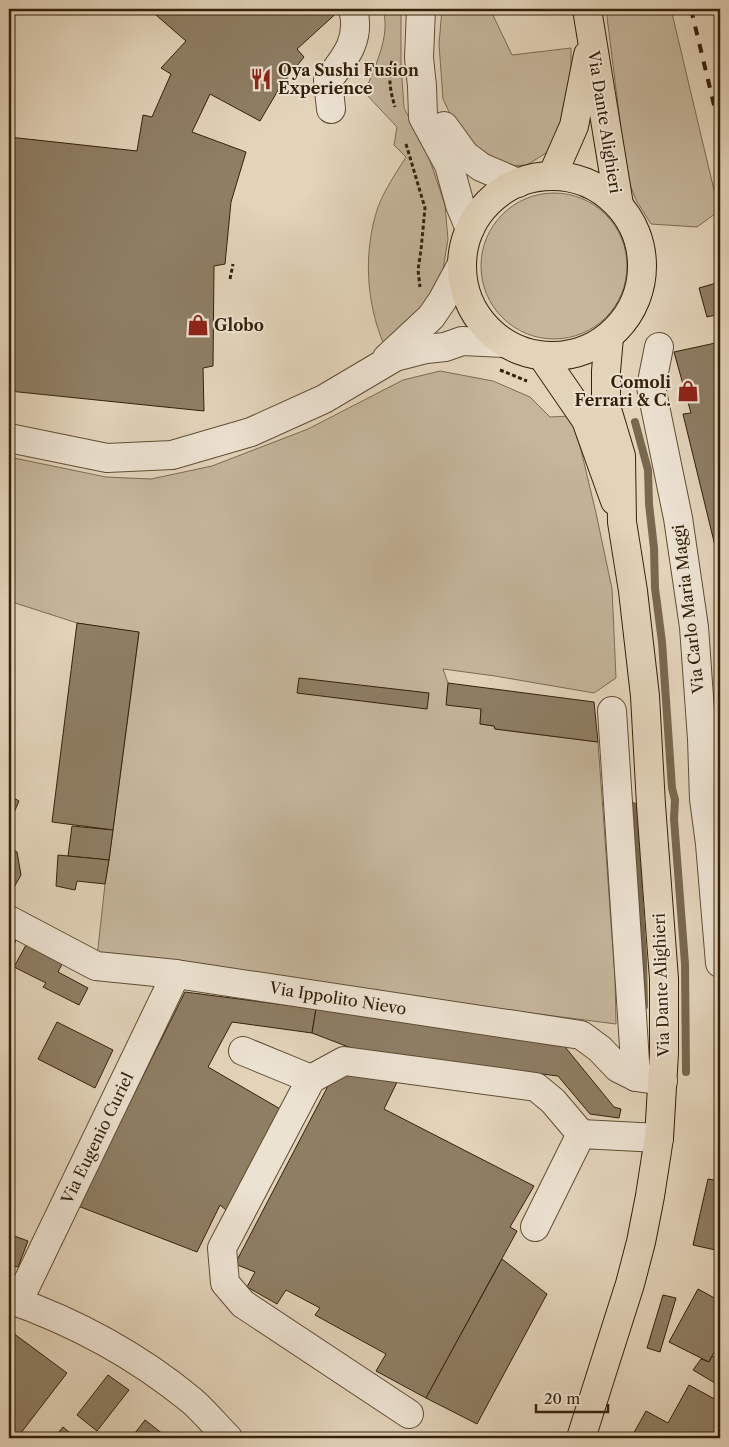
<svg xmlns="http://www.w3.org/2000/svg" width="729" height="1447" font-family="'Libre Caslon Text',serif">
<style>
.green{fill:#c4b59b;stroke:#7c6b52}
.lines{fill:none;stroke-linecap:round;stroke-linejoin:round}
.stream{stroke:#79674e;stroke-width:8}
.building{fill:#8e7e64;stroke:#342108}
.minor-casing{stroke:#604e34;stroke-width:30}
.major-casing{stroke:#342108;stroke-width:30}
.path{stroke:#342108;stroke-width:3;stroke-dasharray:4 2.5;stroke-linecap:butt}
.minor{stroke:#ece2d2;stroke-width:28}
.major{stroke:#e2d3b9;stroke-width:28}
.rail{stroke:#342108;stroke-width:4;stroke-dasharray:9 9;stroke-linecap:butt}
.labels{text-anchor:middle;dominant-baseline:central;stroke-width:4;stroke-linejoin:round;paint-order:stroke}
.poi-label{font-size:16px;font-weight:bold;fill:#342108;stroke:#ece2d2;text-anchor:start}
.street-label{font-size:16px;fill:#342108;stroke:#ece2d2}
</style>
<rect width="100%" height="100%" fill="#e2d3b9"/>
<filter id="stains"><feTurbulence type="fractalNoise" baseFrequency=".004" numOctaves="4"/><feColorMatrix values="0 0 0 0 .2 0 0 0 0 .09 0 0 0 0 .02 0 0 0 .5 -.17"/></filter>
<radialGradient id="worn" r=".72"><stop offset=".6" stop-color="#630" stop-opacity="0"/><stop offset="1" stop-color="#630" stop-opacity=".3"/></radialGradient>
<g class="green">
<path d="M383 9H401V64L404 108 427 152 445 205 448 239 442 276 431 299 384 345C366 302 363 252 378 207 385 189 396 173 406 157L394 145 397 127 365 93C374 66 391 38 383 9Z"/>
<path d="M442 9H490L512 55 571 48V88L563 127 546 153 527 165 502 166 459 133 443 99 439 44Z"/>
<path d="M606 9H671L719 211 697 227 651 224 636 200 627 177Z"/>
<circle cx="554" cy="266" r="73"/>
<path d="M440 371 493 381 530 397 550 417 570 416 581 450 596 513 612 589 616 678 594 693 495 676 443 669 448 683 481 709 480 724 494 726 495 729 598 742 615 978 616 1024 97 957 105 884 109 860 139 633 77 623 9 601V457L106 477 151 479 212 466 308 429 403 380Z"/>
</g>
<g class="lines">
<g class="stream">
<path d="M635 422 648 470 649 504 654 548 655 588 662 642 672 788 675 800 674 819 685 964 686 1072"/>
<path d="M633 806 643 958 644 1006"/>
</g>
</g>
<g class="building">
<path d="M149 9H341L297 49 304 57 280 87 260 121 210 94 192 132 246 152 231 202 225 264 214 266 213 366 203 368 204 411 9 391V137L137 151 143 115 152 117 171 74 161 68 186 41Z"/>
<path d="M720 282V314L707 317 699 288Z"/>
<path d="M720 342V554H717L683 414 691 413 674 352Z"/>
<path d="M77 623 139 632 113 830 52 822Z"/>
<path d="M299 678 429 693 427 709 297 693Z"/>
<path d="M448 683 594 702 598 742 495 729 494 726 480 724 481 709 446 705Z"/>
<path d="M9 795 19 801 9 824Z"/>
<path d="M72 826 113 830 109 860 68 856Z"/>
<path d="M9 847 17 852 21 875 9 896Z"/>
<path d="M58 855 109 860 105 884 77 881 75 890 56 886Z"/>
<path d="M9 934 17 938 9 956Z"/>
<path d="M26 945 62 964 58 972 88 988 79 1005 43 987 46 983 14 967Z"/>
<path d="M185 992 316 1009 312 1033 232 1022 208 1067 282 1110 226 1210 220 1205 197 1252 78 1206Z"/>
<path d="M316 1009 561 1042 614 1107 621 1109 619 1118 590 1114 558 1076 359 1051 312 1033Z"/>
<path d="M57 1022 113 1050 95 1088 38 1059Z"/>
<path d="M352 1070 399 1078 384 1109 534 1186 510 1227 517 1231 426 1398 376 1371 386 1354 315 1315 320 1308 286 1290 277 1304 247 1287 255 1272 235 1264 328 1086 335 1077Z"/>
<path d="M708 1179 720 1181V1251L693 1245Z"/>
<path d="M9 1234 28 1241 18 1267 14 1266 9 1279Z"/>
<path d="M502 1259 547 1294 477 1424 426 1398Z"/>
<path d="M698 1289 720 1301V1340L709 1362 669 1342Z"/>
<path d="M663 1295 676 1298 660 1352 647 1348Z"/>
<path d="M9 1330 67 1373 17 1438H9Z"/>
<path d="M712 1356 720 1361V1386L693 1370 701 1359 709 1362Z"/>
<path d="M108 1375 129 1390 97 1431 77 1415Z"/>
<path d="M689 1385 720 1402V1438H631L646 1411 668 1423Z"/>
<path d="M145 1420 168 1438H131Z"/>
<path d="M63 1427 75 1437V1438H54Z"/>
</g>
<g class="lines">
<g class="minor-casing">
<g id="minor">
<path d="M421 9 419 58 422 86 423 117 449 165 460 205 470 229"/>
<path d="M331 109 328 80C346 57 361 39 353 9"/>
<path d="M444 126 465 155 481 167 518 183"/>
<path d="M659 347 651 387 678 518 694 627 702 739 704 799 710 844 720 963"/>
<path d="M387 358 431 317 442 301 462 264"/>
<path d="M9 438 107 458 172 455 251 432 324 399 395 357 426 349 445 347 462 341 504 343"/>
<path d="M612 711 636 1077"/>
<path d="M9 920 96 966 176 974 581 1035 600 1049 618 1068 636 1077 663 1081"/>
<path d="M243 1051 311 1079"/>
<path d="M535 1227 581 1134 659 1138"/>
<path d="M9 1299C75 1322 136 1355 191 1400 204 1411 216 1426 228 1438"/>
<path d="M18 1302 176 974"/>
<path d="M409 1414 243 1304 225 1283 222 1248 311 1079 344 1061 536 1087 553 1101 581 1134"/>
</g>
</g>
<g class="major-casing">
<g id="major">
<path d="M587 9 619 205"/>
<circle cx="552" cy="266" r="90"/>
<path d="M552 176 574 126 588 55"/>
<path d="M542 356 586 420 615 501"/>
<path d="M581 1438 630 1284 641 1242 650 1196 659 1138 664 1053V979L651 805 645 696 633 591 622 522 621 456 606 406V371L609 337"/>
</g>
</g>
<g class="path">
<path d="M392 61C388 79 390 90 395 107"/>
<path d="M406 144 425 208 421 250 418 270 420 287"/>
<path d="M230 279 233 264"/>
<path d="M500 370 527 381"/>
</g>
<use href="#minor" class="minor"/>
<use href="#major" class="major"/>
<path class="rail" d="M691 9 720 130"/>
</g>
<defs>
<g id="restaurant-bare" transform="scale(1.725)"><path d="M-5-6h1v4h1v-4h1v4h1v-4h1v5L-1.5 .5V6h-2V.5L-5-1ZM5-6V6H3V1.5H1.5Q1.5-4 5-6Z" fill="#8f2418" stroke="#ece2d2" stroke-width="2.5" paint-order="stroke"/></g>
<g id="shop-bare" transform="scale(1.725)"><path d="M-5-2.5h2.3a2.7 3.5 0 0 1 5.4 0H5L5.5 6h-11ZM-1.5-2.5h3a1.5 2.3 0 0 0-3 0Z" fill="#8f2418" stroke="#ece2d2" stroke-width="2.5" paint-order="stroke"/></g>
</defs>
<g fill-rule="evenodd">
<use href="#restaurant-bare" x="261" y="79"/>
<use href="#shop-bare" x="198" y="325"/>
<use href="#shop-bare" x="688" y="391"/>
</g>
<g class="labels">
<g class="poi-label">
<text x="278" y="70">Oya Sushi Fusion<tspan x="278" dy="18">Experience</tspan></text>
<text x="214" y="325">Globo</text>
<text x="671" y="382" text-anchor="end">Comoli<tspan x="671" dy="18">Ferrari &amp; C.</tspan></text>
</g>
<g class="street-label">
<text transform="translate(605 122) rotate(81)">Via Dante Alighieri</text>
<text transform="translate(688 609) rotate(-97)">Via Carlo Maria Maggi</text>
<text transform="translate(661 985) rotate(-92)">Via Dante Alighieri</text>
<text transform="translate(338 998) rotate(9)">Via Ippolito Nievo</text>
<text transform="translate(97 1138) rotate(-64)">Via Eugenio Curiel</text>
</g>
</g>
<rect width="729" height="1447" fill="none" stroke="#e2d3b9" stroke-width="30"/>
<rect x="10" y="10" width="709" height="1427" fill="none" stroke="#342108" stroke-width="2.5"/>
<rect x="15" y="15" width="699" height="1417" fill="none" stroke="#342108"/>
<path d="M536 1404v8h72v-8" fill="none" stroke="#342108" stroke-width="2.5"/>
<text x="544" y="1404" font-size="15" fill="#342108" stroke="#ece2d2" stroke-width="4" paint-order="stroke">20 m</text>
<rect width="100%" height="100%" filter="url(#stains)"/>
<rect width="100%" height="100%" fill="url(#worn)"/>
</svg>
